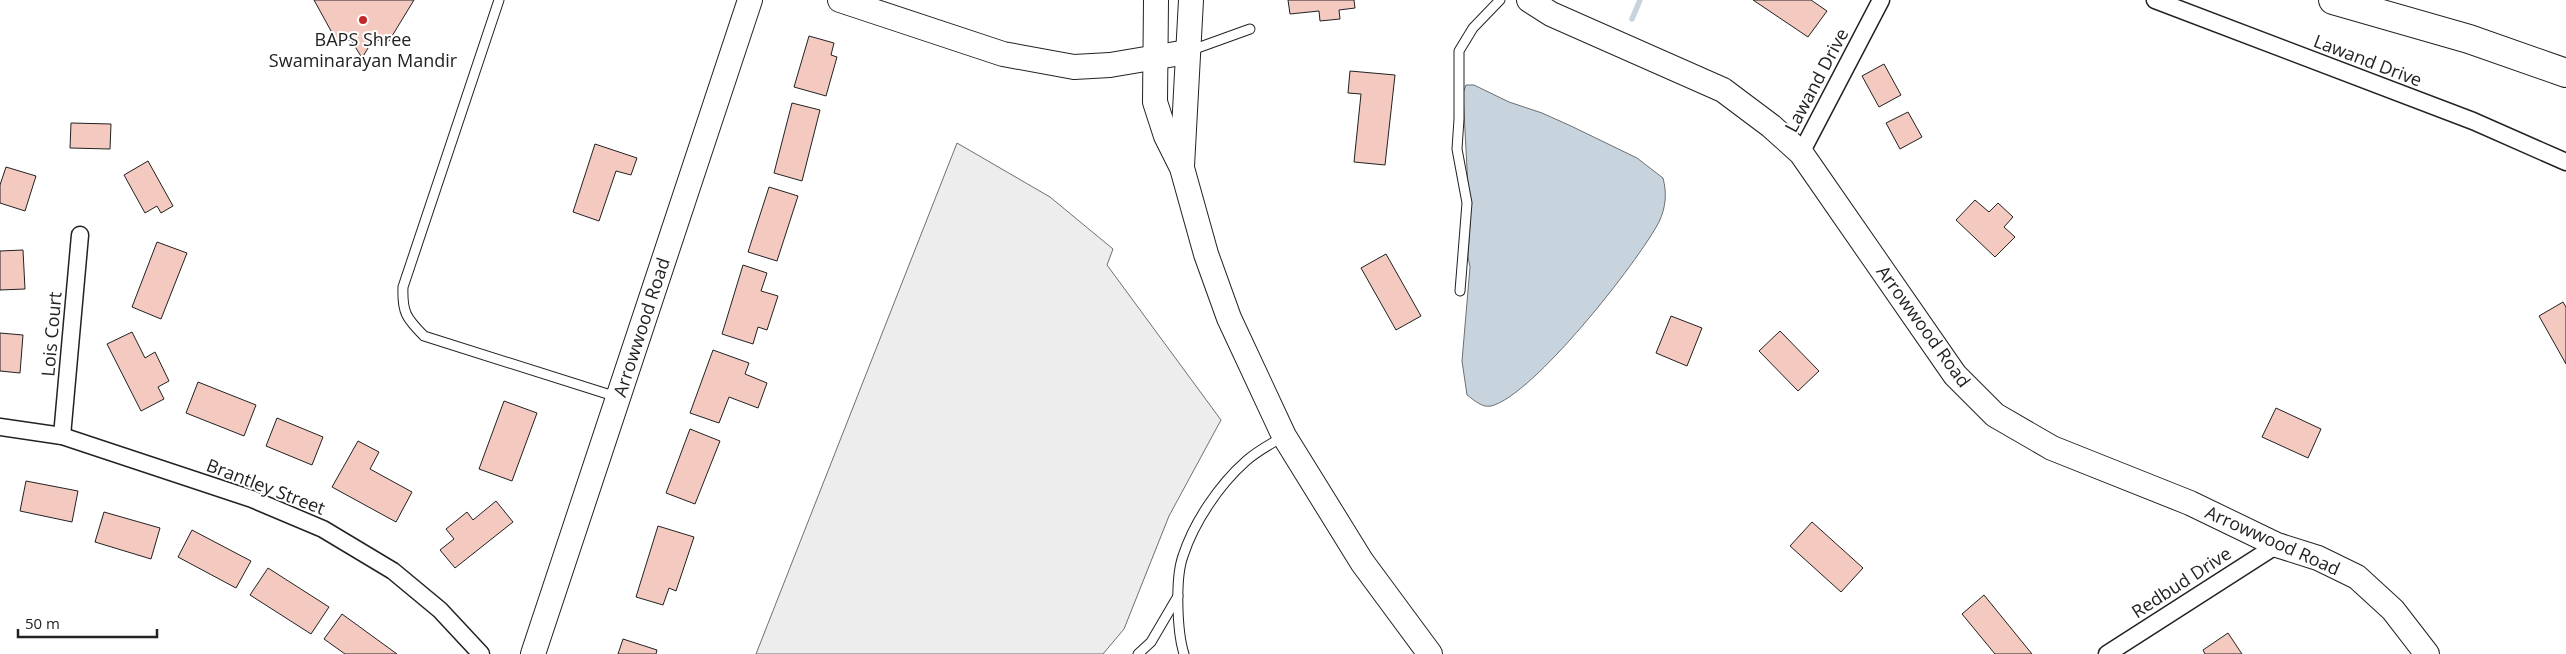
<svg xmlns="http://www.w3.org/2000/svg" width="2566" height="654" font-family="'Open Sans',sans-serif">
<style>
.parking{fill:#ededed;stroke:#6f6f6f}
.water{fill:#c7d3dd;stroke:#6f6f6f}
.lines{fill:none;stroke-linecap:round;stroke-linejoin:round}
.stream{stroke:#c7d3dd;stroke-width:5.5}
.building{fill:#f3c9c0;stroke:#222}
.lane-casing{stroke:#222;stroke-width:11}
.street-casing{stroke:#222;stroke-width:19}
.secondary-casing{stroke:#222;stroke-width:26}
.highway-casing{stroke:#222;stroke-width:30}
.lane{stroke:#fff;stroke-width:9}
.street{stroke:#fff;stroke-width:16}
.secondary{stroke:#fff;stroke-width:24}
.highway{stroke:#fff;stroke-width:28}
.poi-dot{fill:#c62828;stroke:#fff;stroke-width:2}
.labels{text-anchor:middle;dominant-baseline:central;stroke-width:4;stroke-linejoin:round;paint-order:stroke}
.poi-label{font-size:18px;fill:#222;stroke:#fff}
.street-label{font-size:18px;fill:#222;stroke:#fff}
</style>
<rect width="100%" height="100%" fill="#fff"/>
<path class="parking" d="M957 143 1050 197 1113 249 1107 265 1221 420 1169 516 1124 629 1103 654H756Z"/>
<path class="water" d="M1466 85H1474L1509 102 1542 113 1571 126 1637 158 1663 178C1667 193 1666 207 1659 222 1638 262 1533 396 1491 406 1482 408 1474 400 1467 395L1462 361 1470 267 1468 257 1470 225 1463 93Z"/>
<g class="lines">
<path class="stream" d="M1632 19 1640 0"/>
</g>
<g class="building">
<path d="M314 0H414L389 41 373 40 362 58 351 40H336Z"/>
<path d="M1288 0H1354L1355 8 1339 10 1340 19 1320 21 1319 11 1290 14Z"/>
<path d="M1753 0H1811L1827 11 1808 37Z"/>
<path d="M809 36 834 43 831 55 837 57 826 96 794 87Z"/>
<path d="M1884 64 1901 95 1879 107 1862 76Z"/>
<path d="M1350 71 1395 75 1385 165 1354 162 1361 94 1348 93Z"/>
<path d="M792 103 820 110 802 181 774 173Z"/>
<path d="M1908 112 1922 137 1900 149 1886 123Z"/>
<path d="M71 123 111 124 110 149 70 148Z"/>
<path d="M595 144 637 158 631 175 616 171 599 221 573 212Z"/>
<path d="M148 161 173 206 161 213 157 206 145 213 124 175Z"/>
<path d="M6 167 36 176 25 211 0 203V185Z"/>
<path d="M769 187 798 196 777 261 748 252Z"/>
<path d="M1975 200 1989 212 1998 203 2013 217 2004 227 2015 237 1995 257 1956 220Z"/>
<path d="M157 242 187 253 161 319 132 307Z"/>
<path d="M23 250 25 289 0 290V251Z"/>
<path d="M1386 254 1421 316 1396 330 1361 268Z"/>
<path d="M743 265 767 273 761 291 778 296 767 330 758 327 753 344 722 334Z"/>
<path d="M2563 302 2566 307V364L2539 316Z"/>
<path d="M1671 316 1702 328 1687 366 1656 353Z"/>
<path d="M1780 331 1819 371 1798 391 1759 351Z"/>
<path d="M132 332 145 358 155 352 169 381 158 387 164 399 141 411 107 344Z"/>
<path d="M0 333 23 335 20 373 0 371Z"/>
<path d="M713 350 749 363 745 374 767 383 758 408 729 397 719 423 690 413Z"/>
<path d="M198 382 256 405 244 436 186 413Z"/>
<path d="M504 401 537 413 512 481 479 469Z"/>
<path d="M2276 408 2321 429 2308 458 2262 437Z"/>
<path d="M277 418 323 437 312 465 266 446Z"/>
<path d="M690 429 720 441 695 504 666 493Z"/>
<path d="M358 441 379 452 370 469 412 492 396 522 332 487Z"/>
<path d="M26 481 78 491 72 522 20 511Z"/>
<path d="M496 501 513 522 455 568 440 550 454 539 446 529 467 512 473 520Z"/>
<path d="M104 512 160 528 151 559 95 542Z"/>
<path d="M1812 522 1863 568 1841 592 1790 546Z"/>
<path d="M658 526 694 537 676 591 669 588 663 605 636 597Z"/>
<path d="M192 530 251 561 236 588 178 557Z"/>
<path d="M268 568 329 607 311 634 250 595Z"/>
<path d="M1984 595 2032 654H1995L1962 614Z"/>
<path d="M342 614 397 654H345L324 639Z"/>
<path d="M2228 633 2242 654H2205L2203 650Z"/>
<path d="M623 639 657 650 656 654H618Z"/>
</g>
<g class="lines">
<g class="lane-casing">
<g id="lane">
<path d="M499 0 403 287C402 312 406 318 424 336L617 397"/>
<path d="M1189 51 1250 29"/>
<path d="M1460 291 1467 203 1457 149 1459 119V51L1473 28 1500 0"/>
<path d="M1138 654 1151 642 1178 596"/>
<path d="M1184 654C1177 632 1175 578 1183 556 1194 522 1219 485 1246 461 1257 451 1271 444 1284 436"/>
</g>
</g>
<g class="street-casing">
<g id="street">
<path d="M2155 0 2473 121 2566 162"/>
<path d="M1801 153 1881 0"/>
<path d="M0 427 62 436 252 499 323 529 393 571 440 610 481 654"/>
<path d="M62 436 80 235"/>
<path d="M2107 654 2277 545"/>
</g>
</g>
<g class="secondary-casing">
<g id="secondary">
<path d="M840 0 1003 54 1074 67 1110 65 1187 52"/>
<path d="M1156 0 1155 102 1166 136 1182 168 1206 254 1229 318 1284 436 1362 562 1430 654"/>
<path d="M1529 0 1551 14 1723 90 1771 126 1801 153 1955 375 1995 415 2052 448 2190 503 2277 545 2318 558 2357 577 2393 610 2427 654"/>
<path d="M1182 166 1191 0"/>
<path d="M533 654 750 0"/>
</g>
</g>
<g class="highway-casing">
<path id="highway" d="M2333 0 2469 39 2566 73"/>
</g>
<use href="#lane" class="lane"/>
<use href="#street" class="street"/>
<use href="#secondary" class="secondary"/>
<use href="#highway" class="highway"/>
</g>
<circle class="poi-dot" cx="363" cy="20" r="5"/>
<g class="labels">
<g class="poi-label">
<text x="363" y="39">BAPS Shree<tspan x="363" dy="21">Swaminarayan Mandir</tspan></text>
</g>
<g class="street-label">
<text transform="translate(2368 60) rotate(21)">Lawand Drive</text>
<text transform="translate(1816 80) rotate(-62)">Lawand Drive</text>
<text transform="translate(1924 326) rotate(54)">Arrowwood Road</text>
<text transform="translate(641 327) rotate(-72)">Arrowwood Road</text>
<text transform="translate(51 334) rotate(-85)">Lois Court</text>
<text transform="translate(266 486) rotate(21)">Brantley Street</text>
<text transform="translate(2273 540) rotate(24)">Arrowwood Road</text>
<text transform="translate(2181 582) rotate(-33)">Redbud Drive</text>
</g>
</g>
<path d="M18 629v8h139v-8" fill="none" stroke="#222222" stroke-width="2.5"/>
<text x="25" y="629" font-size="15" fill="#222222" stroke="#ffffff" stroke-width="4" paint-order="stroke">50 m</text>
</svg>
